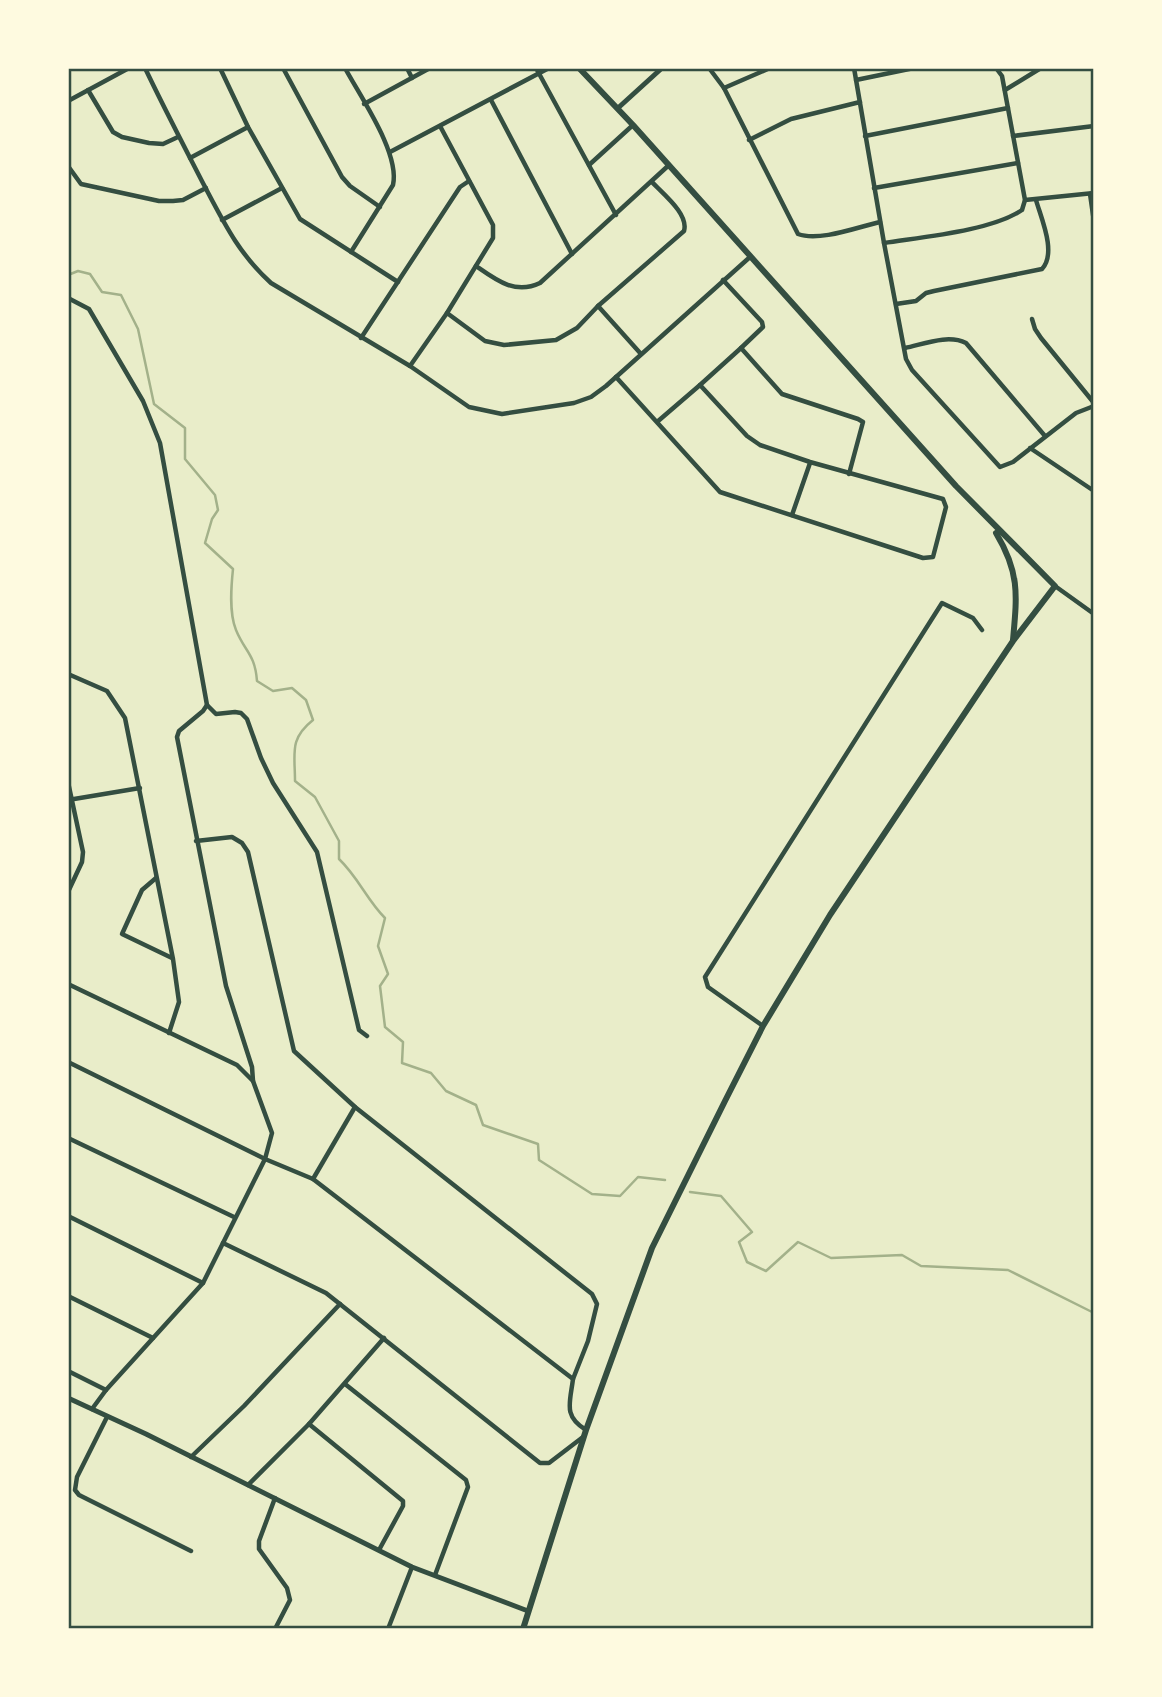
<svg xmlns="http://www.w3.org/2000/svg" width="1162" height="1697" font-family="'DM Sans',sans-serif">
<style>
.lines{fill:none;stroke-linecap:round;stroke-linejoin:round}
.stream{stroke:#a3b18a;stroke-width:2.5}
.minor{stroke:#344e41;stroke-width:4.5}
.tertiary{stroke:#344e41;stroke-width:5}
.secondary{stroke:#344e41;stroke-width:6}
.neatline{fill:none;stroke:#344e41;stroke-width:2.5}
</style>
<rect width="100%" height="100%" fill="#e9edc9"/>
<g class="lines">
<g class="stream">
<path d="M68 275 78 271 90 274 102 292 121 295 138 329 154 404 185 428V459L215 495 218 510 212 519 205 543 233 569C231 588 229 613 236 630 245 652 255 654 257 681L273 691 292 688 306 700 313 720C289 739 295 753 295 781L315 797 339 841V859C358 877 367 900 385 918L378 946 388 974 380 986 385 1027 403 1042 402 1063 431 1073 446 1091 476 1105 483 1125 538 1144 539 1160 592 1194 620 1196 638 1177 665 1180"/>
<path d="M690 1192 721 1196 752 1232 739 1242 747 1262 766 1271 798 1242 831 1258 902 1255 921 1266 1008 1270 1094 1313"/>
</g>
<g class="minor">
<path d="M145 68C164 108 184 146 204 185 224 223 239 254 271 283L410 366 469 407 502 414 574 403 591 397 606 386 750 257"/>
<path d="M220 68 248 127 300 219 398 282"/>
<path d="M283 68 342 177 350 186 380 207"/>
<path d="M345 68C361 98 400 153 393 185L351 252"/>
<path d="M407 68 412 78"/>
<path d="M536 68 616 215"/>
<path d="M709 68 724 88 798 234C819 242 858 227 880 222"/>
<path d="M854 68 884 243 906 359 912 370 1000 467 1013 462 1076 413 1094 406"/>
<path d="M856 80 914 68"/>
<path d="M724 88 770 68"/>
<path d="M88 90 113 132 122 137 149 143 163 144 178 137"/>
<path d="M1005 90 1041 68"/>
<path d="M491 100 572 254"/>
<path d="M68 101 129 68"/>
<path d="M364 104 430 68"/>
<path d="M440 126 493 225V238L447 313"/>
<path d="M865 136 1008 108"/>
<path d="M1013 136 1094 126"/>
<path d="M749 140 791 119 860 102"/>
<path d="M390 152 549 68"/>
<path d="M190 158 248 127"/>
<path d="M589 165 633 125"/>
<path d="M68 166 81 184 159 201H173L183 200 206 188"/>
<path d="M874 188 1018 163"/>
<path d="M1090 194 1094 222"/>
<path d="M1025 200 1094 193"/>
<path d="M222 220 282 188"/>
<path d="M884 243C922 237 991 231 1022 210L1025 200 1002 76 996 68"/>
<path d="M476 266C496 280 515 295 540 283L669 165"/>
<path d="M723 280 762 322 763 327 741 348"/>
<path d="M68 298 89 309 143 401 160 443 207 705 203 711 179 731 177 737 226 986 252 1067 253 1081"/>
<path d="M896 304 916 301 926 293 934 291 1042 269C1057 253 1041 218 1036 200"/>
<path d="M598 306 684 231C689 214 663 194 652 182"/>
<path d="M1032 319 1035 329 1041 338 1094 403"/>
<path d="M361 338 460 187 469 181"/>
<path d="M905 348C924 344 948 334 966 343L1045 436"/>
<path d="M410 366 447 313 485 341 504 345 556 340 577 328 598 306 641 354"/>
<path d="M616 377 720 492 923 558 933 557 946 507 943 499 810 462 760 445 747 436 700 385 657 422"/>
<path d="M700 385 741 348 782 394 858 419 863 422 849 474"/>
<path d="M1030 448 1094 491"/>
<path d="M792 515 810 463"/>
<path d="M1055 586 1094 614"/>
<path d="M68 674 107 691 125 718 173 959 179 1002 169 1033"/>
<path d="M207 705 216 714 235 712 241 713 247 719 261 758 273 783 317 852 359 1030 367 1036"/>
<path d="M68 782 83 852 82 862 68 892"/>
<path d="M68 800 140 788"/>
<path d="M196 841 232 837 242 843 248 852 294 1051 355 1107 592 1294 597 1304 588 1341 573 1379"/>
<path d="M156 878 142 890 122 934 172 958"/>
<path d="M68 984 237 1065 253 1081 272 1133 265 1159 203 1283 106 1390 92 1409"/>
<path d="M763 1026 708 987 705 977 942 603 973 618 982 630"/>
<path d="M68 1062 265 1159 313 1179 573 1379C570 1403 563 1416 586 1430"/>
<path d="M68 1138 234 1217"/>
<path d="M313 1179 355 1107"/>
<path d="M68 1216 203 1283"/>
<path d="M223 1243 326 1293 540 1463H549L583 1437"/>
<path d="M68 1296 153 1338"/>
<path d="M68 1371 106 1390"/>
<path d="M345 1384 466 1480 468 1487 435 1575"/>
<path d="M107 1417 77 1477 75 1490 79 1495 191 1551"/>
<path d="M309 1424 403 1501V1506L379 1550"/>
<path d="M191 1457 244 1406 340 1304"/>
<path d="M248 1485 309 1424 384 1338"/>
<path d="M275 1629 290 1600 287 1588 259 1549V1541L275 1498"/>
<path d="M388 1629 412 1567"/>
</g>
<g class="tertiary">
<path d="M618 108 662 68"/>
<path d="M68 1398 146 1434 412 1567 528 1611"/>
</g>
<g class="secondary">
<path d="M996 533C1020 573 1017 595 1013 640"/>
<path d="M523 1629 586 1430 652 1248 725 1101 763 1026 830 915 1013 641 1055 586 956 486 633 125 579 68"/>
</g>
</g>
<rect width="1162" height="1697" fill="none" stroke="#fefae0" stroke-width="140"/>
<rect x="70" y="70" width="1022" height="1557" class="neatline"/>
</svg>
